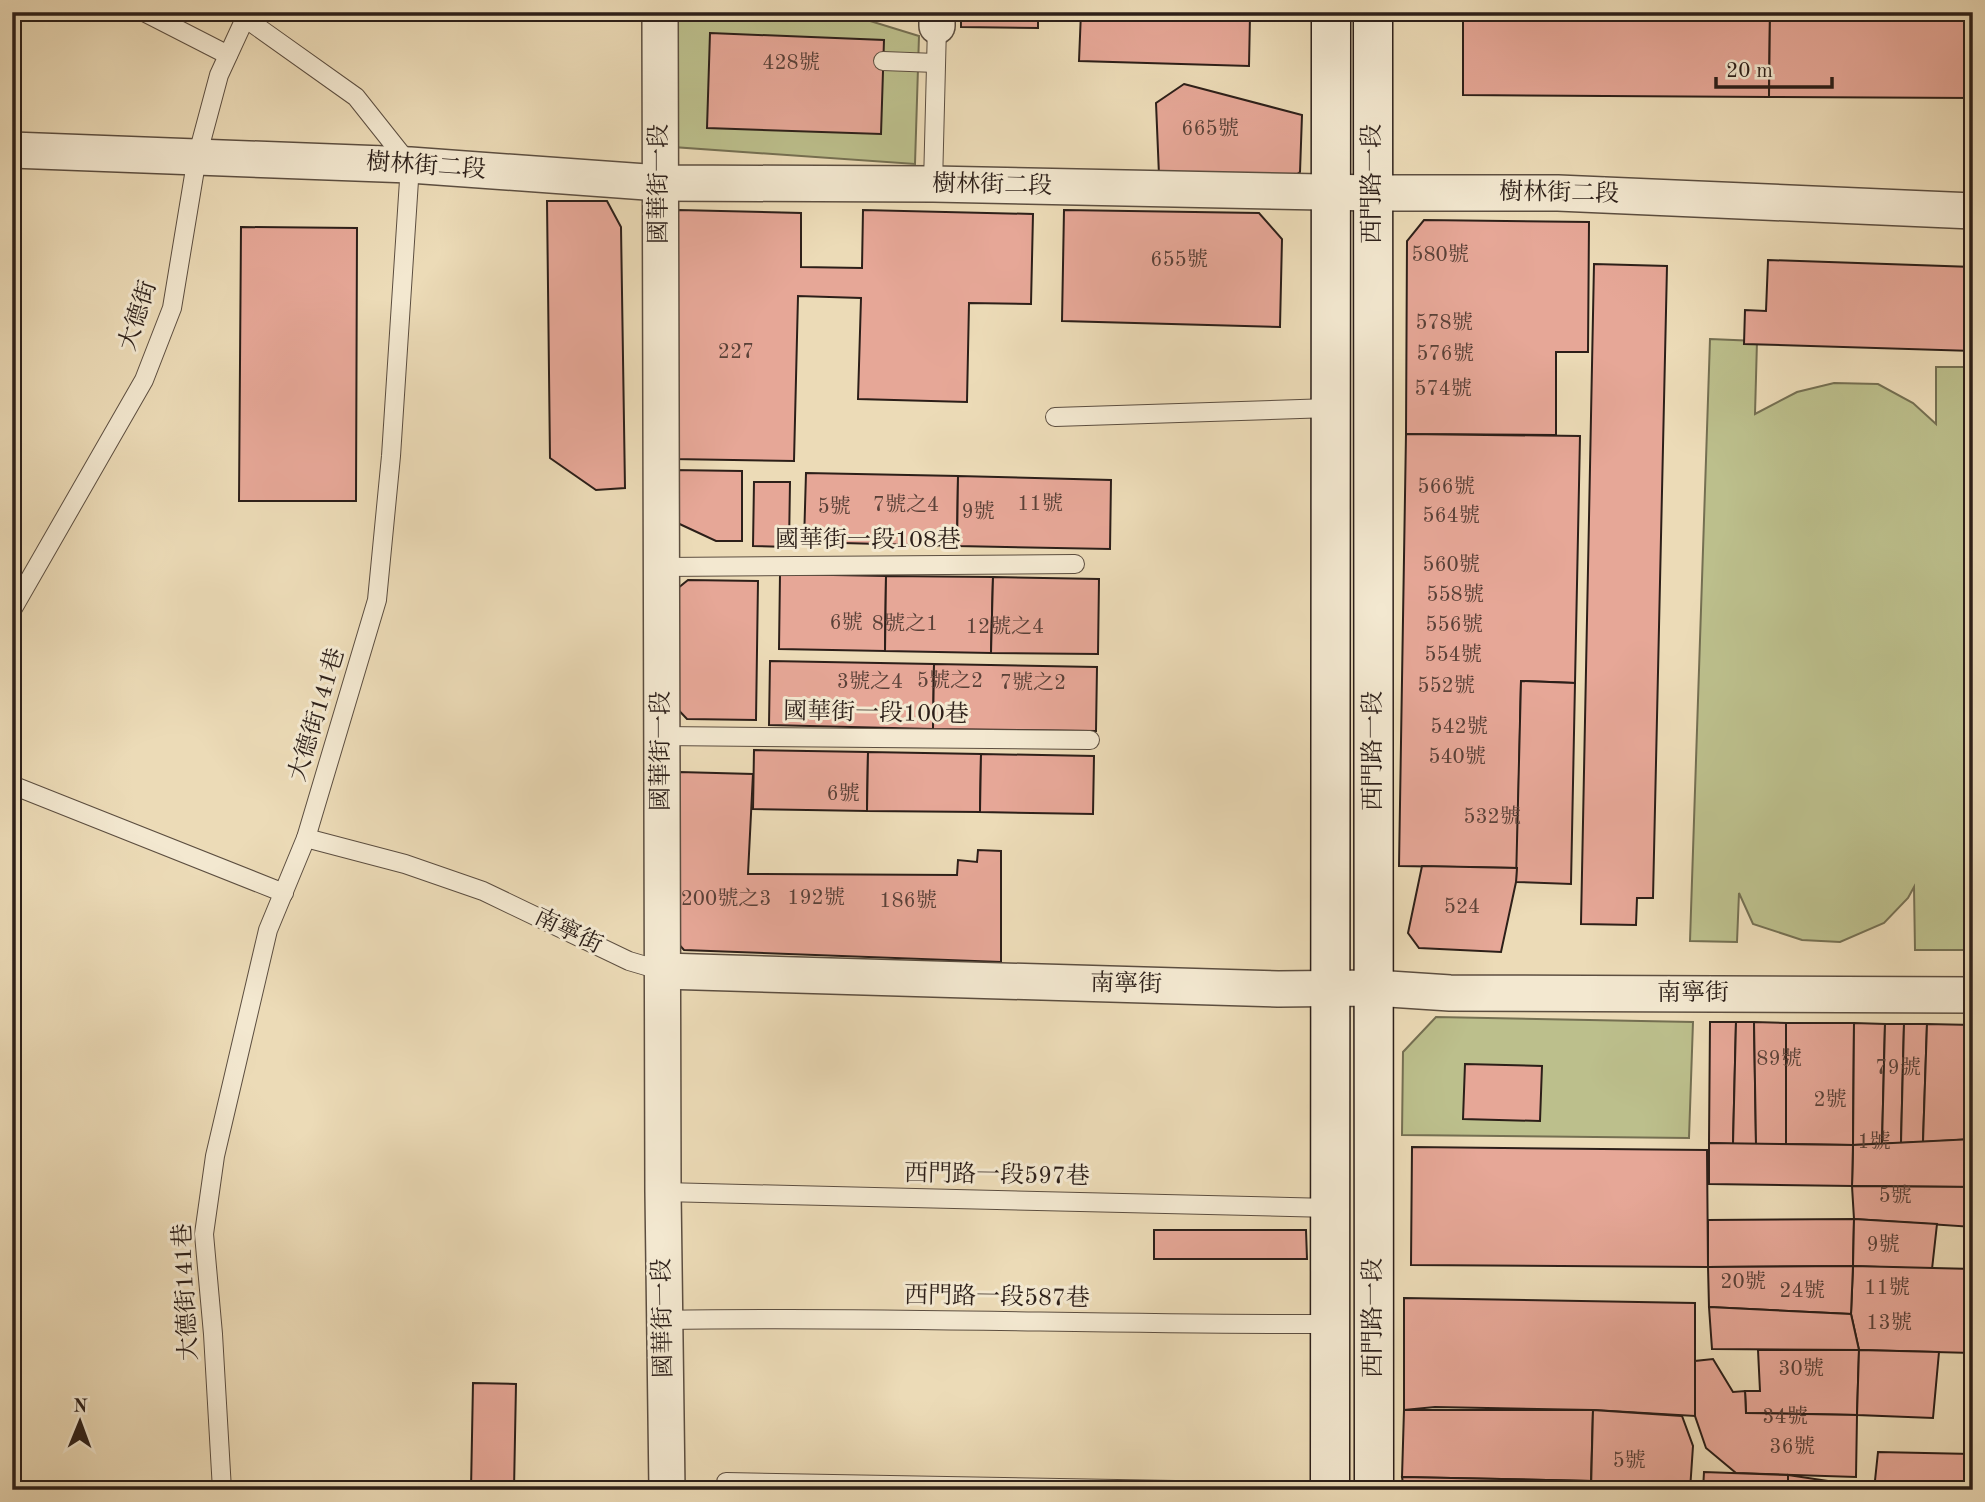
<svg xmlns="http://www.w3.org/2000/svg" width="1985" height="1502" font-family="'Old Standard TT','Noto Serif TC',serif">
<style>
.green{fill:#bcbf8c;stroke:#746f52;stroke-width:2}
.building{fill:#e6a797;stroke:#2c1f19;stroke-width:2}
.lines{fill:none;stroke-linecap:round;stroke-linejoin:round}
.lane-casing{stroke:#5c4e40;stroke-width:20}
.street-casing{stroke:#5c4e40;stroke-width:38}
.secondary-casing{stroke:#2c1f19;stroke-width:41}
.lane{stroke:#f3e8d0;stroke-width:18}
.street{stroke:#f3e8d0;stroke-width:35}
.secondary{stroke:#f3e8d0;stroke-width:38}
.labels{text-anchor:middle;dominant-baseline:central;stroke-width:6;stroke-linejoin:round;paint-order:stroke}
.number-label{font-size:21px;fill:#5a4138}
.street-label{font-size:24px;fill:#2c1f19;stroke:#f3e8d0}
</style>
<rect width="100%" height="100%" fill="#ecdbb7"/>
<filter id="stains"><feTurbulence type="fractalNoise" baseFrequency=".00286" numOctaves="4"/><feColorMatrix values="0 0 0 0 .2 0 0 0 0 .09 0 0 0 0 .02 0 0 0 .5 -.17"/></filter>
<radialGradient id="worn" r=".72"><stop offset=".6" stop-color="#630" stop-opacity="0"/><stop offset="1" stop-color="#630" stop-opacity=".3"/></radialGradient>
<g class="green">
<path d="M677 12H841L919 36 915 164 673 147Z"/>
<path d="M1710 339 1757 341 1755 414 1797 392 1834 383 1878 384 1913 403 1936 424V367H1973V950H1915L1914 887 1908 898 1884 923 1840 942 1802 940 1753 924 1739 893 1737 942 1690 941Z"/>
<path d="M1436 1017 1693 1022 1689 1138 1402 1135 1403 1052Z"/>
</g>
<g class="building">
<path d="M961 12H1038V28L961 27Z"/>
<path d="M1081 12 1250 16 1249 66 1079 61Z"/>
<path d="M1463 12H1770L1769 97 1463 95Z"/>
<path d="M1770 12H1973V98L1769 97Z"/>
<path d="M710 33 884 40 881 134 707 128Z"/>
<path d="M1184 84 1302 115 1300 172 1285 183 1159 175 1156 103Z"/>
<path d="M547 201H607L621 227 625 488 596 490 550 458Z"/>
<path d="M678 210 801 213V267L862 268 863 210 1033 214 1031 304 969 303 967 402 858 399 861 298 798 296 794 461 672 459Z"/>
<path d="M1064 210 1259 213 1282 239 1280 327 1062 321Z"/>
<path d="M1424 220 1589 222 1588 352H1556V435L1406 434 1407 241Z"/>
<path d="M241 227 357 228 356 501H239Z"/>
<path d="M1768 260 1973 267V351L1744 344 1745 310 1766 311Z"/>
<path d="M1594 264 1667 266 1653 898H1637L1636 925 1581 924Z"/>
<path d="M1406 434 1580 436 1575 683 1521 681 1517 868 1399 866Z"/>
<path d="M672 470 742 471V541H716L671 520Z"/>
<path d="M806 473 958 476 957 546 804 542Z"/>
<path d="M958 476 1111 480 1110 549 957 546Z"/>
<path d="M754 482H790L789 547 753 546Z"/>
<path d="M780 574 886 576 885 651 779 649Z"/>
<path d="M886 576 993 577 991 653 885 651Z"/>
<path d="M993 577 1099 579 1098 654 991 653Z"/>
<path d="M688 580 758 581 756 720 687 719 669 700 667 597Z"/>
<path d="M770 661 934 664 933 729 769 725Z"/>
<path d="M934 664 1097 667 1096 731 933 729Z"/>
<path d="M1521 681 1575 683 1571 884 1516 882Z"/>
<path d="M754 750 868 752 867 811 753 809Z"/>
<path d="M868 752 981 754 980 812 867 811Z"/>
<path d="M981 754 1094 756 1093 814 980 812Z"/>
<path d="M679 772 753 774 748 874 957 875 958 860 977 862 978 850 1001 851V962L684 950 664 928Z"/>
<path d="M1422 866 1517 868 1516 882 1501 952 1419 948 1408 933Z"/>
<path d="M1710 1022H1736L1733 1144 1709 1143Z"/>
<path d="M1736 1022H1754L1756 1144H1733Z"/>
<path d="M1754 1022 1786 1023V1144H1756Z"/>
<path d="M1786 1023H1854L1853 1145 1786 1144Z"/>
<path d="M1854 1023 1885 1024 1882 1144 1853 1145Z"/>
<path d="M1885 1024H1904L1901 1143 1882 1144Z"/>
<path d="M1904 1024H1927L1923 1142 1901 1143Z"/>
<path d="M1927 1024 1973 1025V1139L1923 1142Z"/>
<path d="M1465 1064 1542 1066 1540 1121 1463 1119Z"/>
<path d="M1973 1139V1187L1852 1186 1853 1145Z"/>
<path d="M1709 1143 1853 1145 1852 1186 1709 1184Z"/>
<path d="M1412 1147 1707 1150 1708 1267 1411 1265Z"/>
<path d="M1852 1186 1973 1187V1227L1854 1219Z"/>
<path d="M1854 1219 1853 1266 1708 1267V1220Z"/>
<path d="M1854 1219 1937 1224 1932 1269 1853 1266Z"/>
<path d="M1154 1230H1306L1307 1259H1154Z"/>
<path d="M1853 1266 1973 1269 1972 1353 1859 1350 1851 1314Z"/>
<path d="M1853 1266 1851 1314 1709 1307 1708 1267Z"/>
<path d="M1404 1298 1695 1303V1416L1593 1410 1435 1407 1404 1410Z"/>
<path d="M1709 1307 1851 1314 1859 1350 1712 1349Z"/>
<path d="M1758 1350H1859L1857 1415 1746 1413 1745 1391H1760Z"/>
<path d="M1859 1350 1939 1352 1933 1418 1857 1415Z"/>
<path d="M1713 1359 1733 1392 1745 1391 1746 1413 1857 1415 1856 1477 1736 1473 1706 1448 1695 1416V1361Z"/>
<path d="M473 1383 516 1384 514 1490H471Z"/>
<path d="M1404 1410H1593L1591 1481 1402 1477Z"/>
<path d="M1593 1410 1682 1416 1693 1446 1690 1490H1591Z"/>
<path d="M1878 1452 1972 1454V1490H1874Z"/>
<path d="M1704 1472 1788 1475V1490H1703Z"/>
<path d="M1788 1475 1875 1488 1874 1490H1788Z"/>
<path d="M1402 1477 1591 1481V1490H1404Z"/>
</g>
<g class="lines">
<g class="lane-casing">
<g id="lane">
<path d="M144 12 228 55"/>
<path d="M883 61 936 63"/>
<path d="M933 184 937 26"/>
<path d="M1055 417 1330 408"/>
<path d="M662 567 1075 564"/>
<path d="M12 610 144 380 172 308 197 157 219 75 248 12"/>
<path d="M661 736 1090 740"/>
<path d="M12 785 284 893"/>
<path d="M306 838 405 864 483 891 629 961 663 971"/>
<path d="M663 1192 1330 1208"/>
<path d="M664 1320C886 1316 1108 1325 1330 1324"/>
<path d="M726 1482 1175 1490"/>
<path d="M222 1490 213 1334 204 1234 215 1156 268 930 306 838 377 600 391 456 410 165 356 97 245 18"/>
</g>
</g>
<g class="street-casing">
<g id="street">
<path d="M660 12 663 1192 667 1490"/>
<path d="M937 12V26"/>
<path d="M12 150 410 165 660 183 933 184 1373 193H1558L1973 211"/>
<path d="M663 971 1278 989 1374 988 1450 993 1973 995"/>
</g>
</g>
<g class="secondary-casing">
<g id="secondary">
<path d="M1373 12 1374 1490"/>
<path d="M1330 1490 1331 12"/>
</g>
</g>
<use href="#lane" class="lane"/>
<use href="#street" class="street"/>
<use href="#secondary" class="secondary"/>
</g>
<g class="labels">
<g class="number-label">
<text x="791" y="63">428號</text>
<text x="1210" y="129">665號</text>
<text x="1440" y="255">580號</text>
<text x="1179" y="260">655號</text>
<text x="1444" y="323">578號</text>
<text x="736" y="352">227</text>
<text x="1445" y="354">576號</text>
<text x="1443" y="389">574號</text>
<text x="1446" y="487">566號</text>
<text x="1040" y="504">11號</text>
<text x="906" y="505">7號之4</text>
<text x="834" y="507">5號</text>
<text x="978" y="512">9號</text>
<text x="1451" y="516">564號</text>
<text x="1451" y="565">560號</text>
<text x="1455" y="595">558號</text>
<text x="846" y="623">6號</text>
<text x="905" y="624">8號之1</text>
<text x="1454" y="625">556號</text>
<text x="1005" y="627">12號之4</text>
<text x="1453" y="655">554號</text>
<text x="950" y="681">5號之2</text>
<text x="870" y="682">3號之4</text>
<text x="1033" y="683">7號之2</text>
<text x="1446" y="686">552號</text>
<text x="1459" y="727">542號</text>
<text x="1457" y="757">540號</text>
<text x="843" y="794">6號</text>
<text x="1492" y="817">532號</text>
<text x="816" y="898">192號</text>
<text x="726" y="899">200號之3</text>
<text x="908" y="901">186號</text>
<text x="1462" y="907">524</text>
<text x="1779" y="1059">89號</text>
<text x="1898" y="1068">79號</text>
<text x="1830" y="1100">2號</text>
<text x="1874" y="1142">1號</text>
<text x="1895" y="1196">5號</text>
<text x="1883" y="1245">9號</text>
<text x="1743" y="1282">20號</text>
<text x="1887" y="1288">11號</text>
<text x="1802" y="1291">24號</text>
<text x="1889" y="1323">13號</text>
<text x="1801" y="1369">30號</text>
<text x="1785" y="1417">34號</text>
<text x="1792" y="1447">36號</text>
<text x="1629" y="1461">5號</text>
</g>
<g class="street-label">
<text transform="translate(426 167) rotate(4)">樹林街二段</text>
<text transform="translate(660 184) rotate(-90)">國華街一段</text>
<text transform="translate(1373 184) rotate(-90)">西門路一段</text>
<text transform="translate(992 186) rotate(1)">樹林街二段</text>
<text transform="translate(1559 194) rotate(1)">樹林街二段</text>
<text transform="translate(139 316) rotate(-72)">大德街</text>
<text x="868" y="541">國華街一段108巷</text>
<text transform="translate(876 714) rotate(1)">國華街一段100巷</text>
<text transform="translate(318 715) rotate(-73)">大德街141巷</text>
<text transform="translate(662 751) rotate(-90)">國華街一段</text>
<text transform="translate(1374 751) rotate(-90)">西門路一段</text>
<text transform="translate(568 932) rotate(26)">南寧街</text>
<text transform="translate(1126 985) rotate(1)">南寧街</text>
<text x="1693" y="994">南寧街</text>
<text transform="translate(997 1176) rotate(1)">西門路一段597巷</text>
<text transform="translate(187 1292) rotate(-93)">大德街141巷</text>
<text transform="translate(997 1298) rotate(1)">西門路一段587巷</text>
<text transform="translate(664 1318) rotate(-91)">國華街一段</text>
<text transform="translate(1374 1318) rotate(-90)">西門路一段</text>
</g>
</g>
<rect width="1985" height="1502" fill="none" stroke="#ecdbb7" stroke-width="42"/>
<rect x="14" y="14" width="1957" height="1474" fill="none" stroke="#2c1f19" stroke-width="3.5"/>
<rect x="21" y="21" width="1943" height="1460" fill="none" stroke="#2c1f19" stroke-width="2"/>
<g transform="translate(80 1422) rotate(1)" stroke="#f3e8d0" stroke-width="5" paint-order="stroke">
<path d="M0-5L12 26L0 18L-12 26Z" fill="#2c1f19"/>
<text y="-10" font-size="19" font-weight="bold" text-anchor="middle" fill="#2c1f19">N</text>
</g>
<path d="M1716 77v10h116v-10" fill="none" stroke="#2c1f19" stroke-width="3.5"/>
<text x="1726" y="77" font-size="21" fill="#2c1f19" stroke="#f3e8d0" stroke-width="5" paint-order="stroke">20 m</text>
<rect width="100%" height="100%" filter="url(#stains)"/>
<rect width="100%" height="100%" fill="url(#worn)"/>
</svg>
